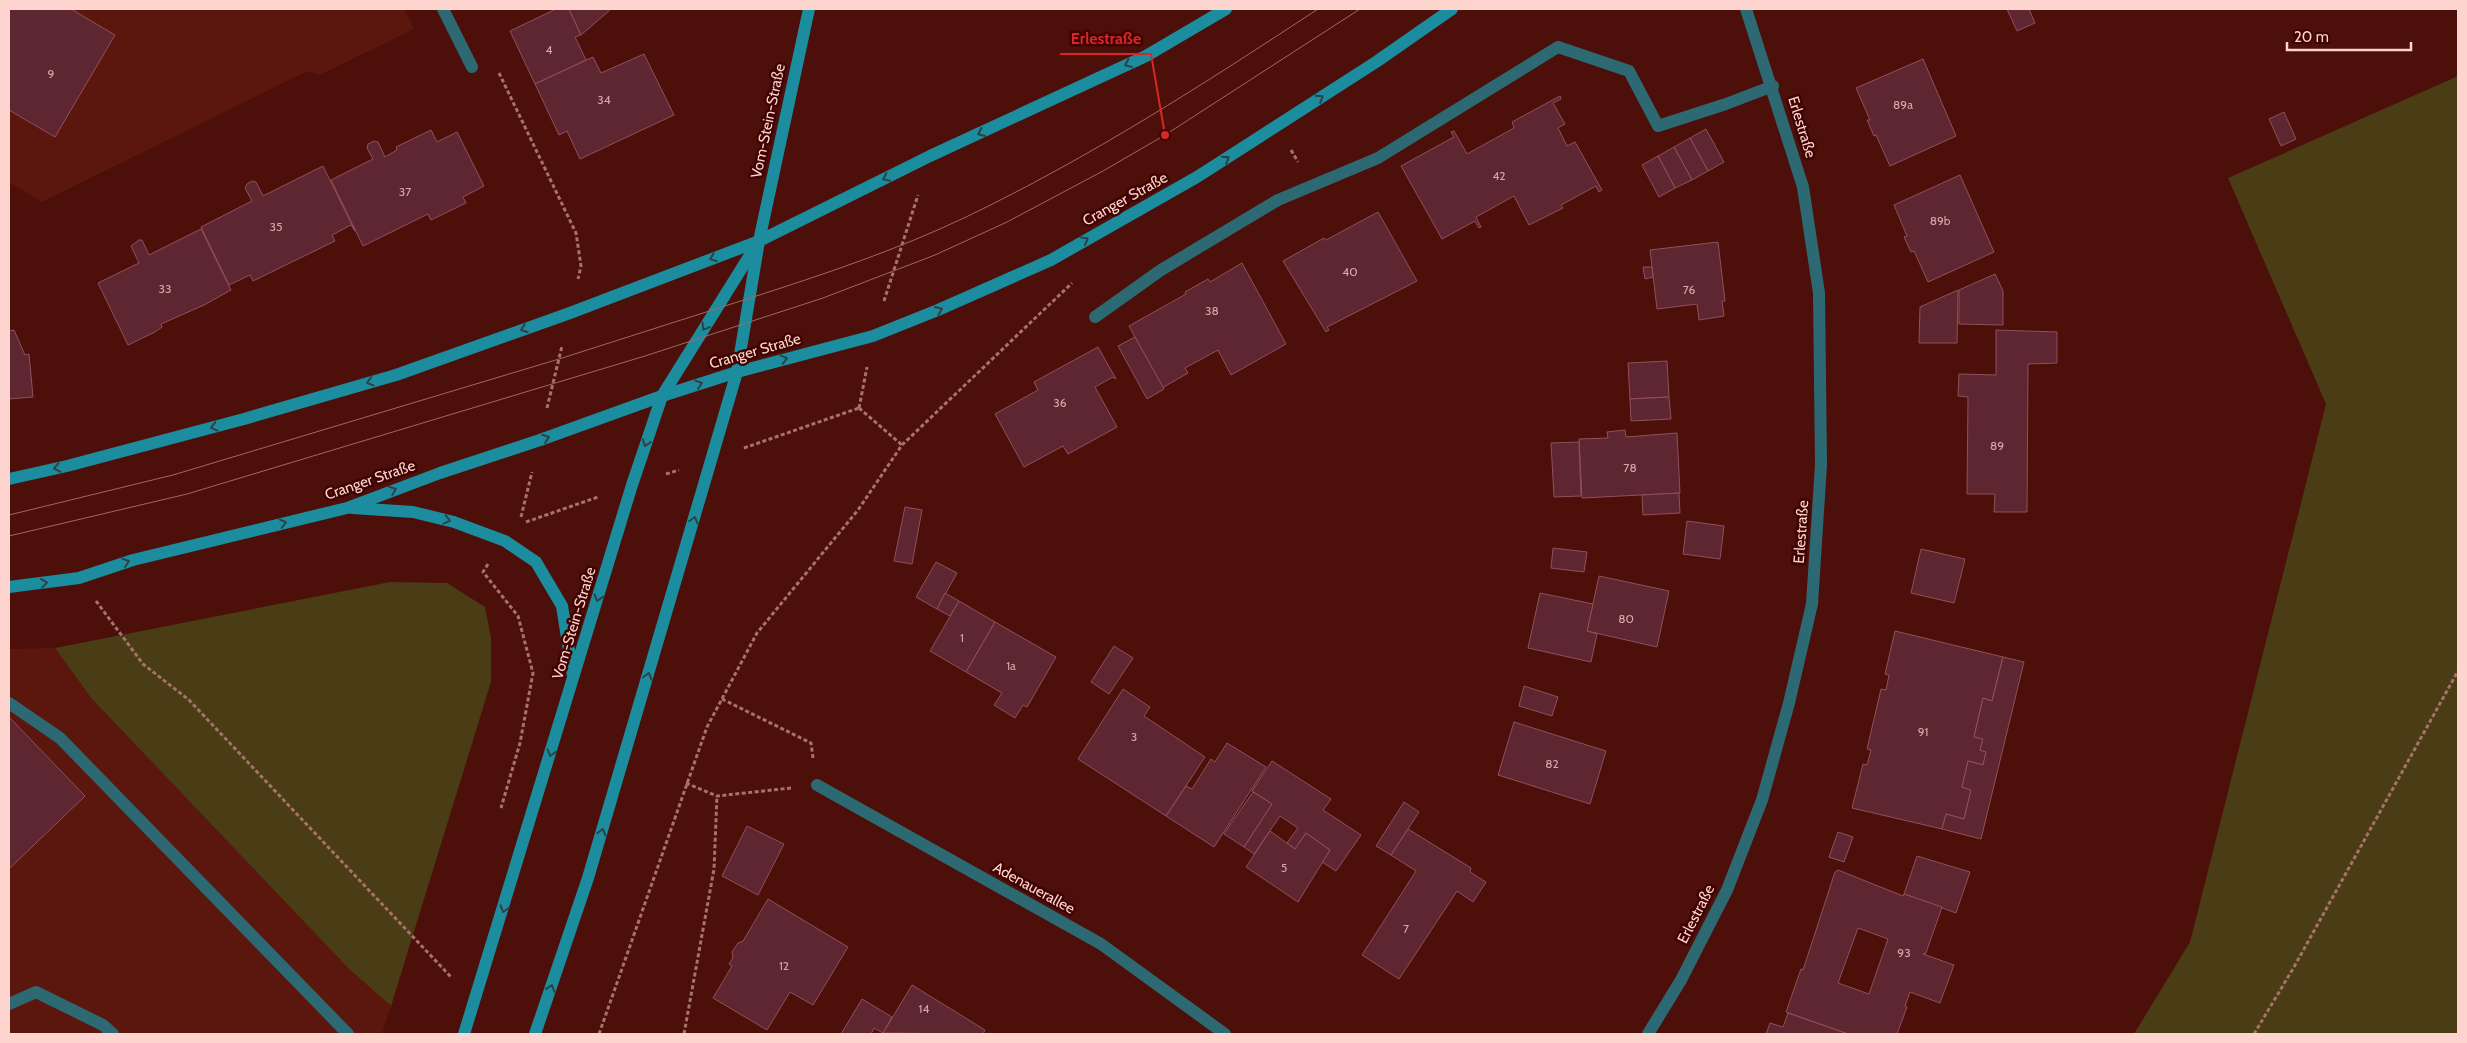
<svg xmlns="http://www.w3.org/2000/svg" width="2467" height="1043" font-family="Cabin,sans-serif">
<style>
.built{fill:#5b160e}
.green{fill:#4a3c14}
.building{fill:#5d2631;stroke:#934f5b;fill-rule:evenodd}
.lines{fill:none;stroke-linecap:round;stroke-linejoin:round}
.path{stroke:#a5736d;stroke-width:3;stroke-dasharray:4 2.5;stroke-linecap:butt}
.lane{stroke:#2d6973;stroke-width:12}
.street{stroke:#2d6973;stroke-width:12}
.secondary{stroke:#1b8d9e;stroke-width:12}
.tram{stroke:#9d6a63;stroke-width:1}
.oneway{stroke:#2f4148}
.labels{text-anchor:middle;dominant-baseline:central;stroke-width:5;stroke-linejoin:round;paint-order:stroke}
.number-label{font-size:12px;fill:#d5a9a7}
.street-label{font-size:15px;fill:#fdd5ce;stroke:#400301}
.leader{fill:none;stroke:#d62828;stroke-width:2}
.callout-dot{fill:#d62828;stroke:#400301;stroke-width:2}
.callout-label{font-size:16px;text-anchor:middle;font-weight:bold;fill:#d62828;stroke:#400301;stroke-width:5;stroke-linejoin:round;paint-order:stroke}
</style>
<rect width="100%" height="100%" fill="#4c0f09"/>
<g class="built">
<path d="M9 9H404L414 29 320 75 308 71 42 202 9 182Z"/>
<path d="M55 648 91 698 350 970 391 1006 382 1034H9V649Z"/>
</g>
<g class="green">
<path d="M2458 76V1034H2134L2190 942 2326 404 2228 178Z"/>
<path d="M390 582 447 583 485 607 491 638V682L391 1006 350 970 91 698 55 648Z"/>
</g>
<g class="building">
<path d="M9 9H71L115 35 55 137 9 110Z"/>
<path d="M556 9H569L581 35 575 37 586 60 535 84 510 31Z"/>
<path d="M569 9H611L581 35Z"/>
<path d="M2007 9H2029L2035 23 2017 31Z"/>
<path d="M644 54 674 115 580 159 567 131 559 135 535 84 593 57 601 73Z"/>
<path d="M1923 59 1956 136 1890 166 1876 135 1874 136 1867 120H1870L1856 88Z"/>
<path d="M1560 96 1561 99 1553 103 1565 124 1558 128 1567 146 1575 142 1602 190 1599 192 1596 186 1561 205 1563 208 1529 225 1514 196 1476 217 1481 227 1479 228 1475 221 1442 239 1401 166 1454 137 1451 132 1454 131 1467 154 1514 128 1512 122Z"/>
<path d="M2284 112 2296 139 2281 146 2269 119Z"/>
<path d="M1706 129 1724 162 1708 171 1690 138Z"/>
<path d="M431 130 437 142 457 132 484 186 463 197 466 203 431 220 428 214 363 246 331 180 373 159 367 148 368 144 374 141 378 142 385 157 397 150 396 147Z"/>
<path d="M1690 138 1708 171 1692 180 1674 147Z"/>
<path d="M1674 147 1692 180 1675 188 1658 156Z"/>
<path d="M1658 156 1675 188 1659 197 1642 165Z"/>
<path d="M323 166 355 231 351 225 332 235 335 241 253 281 250 275 229 285 201 227 252 201 245 188 247 184 252 181 256 182 263 196Z"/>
<path d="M1960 175 1994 252 1928 282 1914 251 1911 252 1904 237 1907 236 1894 205Z"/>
<path d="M1378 212 1417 281 1327 327 1329 330 1326 332 1283 261 1324 238 1326 240Z"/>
<path d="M201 229 231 290 204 305 161 324 162 327 155 332 128 345 98 283 139 263 131 246 139 240H142L149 255Z"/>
<path d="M1718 242 1725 301H1722L1724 316 1699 320 1697 304 1657 309 1650 250Z"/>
<path d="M1242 263 1286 344 1231 375 1218 350 1185 368 1188 373 1162 388 1129 326 1186 294 1185 292 1208 279 1210 282Z"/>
<path d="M1643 267H1652L1653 277 1645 279Z"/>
<path d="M1995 274 2003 291V325L1959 324V290Z"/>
<path d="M1958 290 1957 343H1919L1920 307Z"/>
<path d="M14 330 25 355 29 354 33 397 9 399V331Z"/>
<path d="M1996 330 2057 332V363L2028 364 2027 512H1994L1995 494H1967L1968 397 1958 396 1959 374 1996 375Z"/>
<path d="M1135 337 1164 389 1147 399 1118 346Z"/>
<path d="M1098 347 1116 379 1113 377 1095 387 1117 427 1068 454 1063 446 1024 467 995 414 1038 390 1034 382Z"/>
<path d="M1667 361 1669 397 1630 399 1628 363Z"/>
<path d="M1669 397 1671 419 1631 421 1630 399Z"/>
<path d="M1625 430 1626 437 1677 433 1680 493 1582 498 1579 439 1608 438 1607 432Z"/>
<path d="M1579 442 1581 496 1554 497 1551 443Z"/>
<path d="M1679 493 1680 513 1643 515 1642 495Z"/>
<path d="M905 507 922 510 912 564 894 561Z"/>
<path d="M1687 521 1724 526 1720 559 1683 554Z"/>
<path d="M1553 548 1587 552 1584 572 1551 568Z"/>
<path d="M1921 549 1965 559 1954 603 1911 593Z"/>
<path d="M936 562 957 573 937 609 916 597Z"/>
<path d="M1599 576 1669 591 1657 647 1587 631Z"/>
<path d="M945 593 959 601 950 616 937 609Z"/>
<path d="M1540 593 1593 604 1587 631 1597 634 1591 662 1528 648Z"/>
<path d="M959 601 995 622 966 672 930 651Z"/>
<path d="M995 622 1056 657 1027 707 1023 705 1015 718 994 705 1002 693 966 672Z"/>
<path d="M1895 631 2003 657 1992 701 1983 698 1974 737 1983 739 1980 750 1986 752 1983 765 1968 761 1962 787 1971 790 1964 819 1946 814 1942 829 1852 808 1863 764 1867 765 1871 750 1867 749 1881 689 1886 690 1889 675 1885 674Z"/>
<path d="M1114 646 1133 658 1109 694 1091 682Z"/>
<path d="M2003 657 2024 662 1981 839 1942 829 1946 814 1964 819 1971 790 1962 787 1968 761 1983 765 1986 752 1980 750 1983 739 1974 737 1983 698 1992 701Z"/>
<path d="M1524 686 1558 697 1552 716 1519 706Z"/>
<path d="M1123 689 1150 707 1144 716 1205 757 1166 816 1078 759Z"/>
<path d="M9 717 85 796 9 869Z"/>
<path d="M1514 722 1606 751 1590 804 1498 775Z"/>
<path d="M1227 743 1266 767 1214 847 1166 816 1186 786 1192 789 1211 759 1215 762Z"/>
<path d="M1272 761 1331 799 1323 810 1361 835 1336 871 1322 862 1330 850 1306 833 1295 849 1287 843 1298 828 1280 816 1254 854 1244 847 1272 804 1252 791Z"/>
<path d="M1253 792 1272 804 1244 847 1224 834Z"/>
<path d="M1404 802 1419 812 1391 855 1376 846Z"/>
<path d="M747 826 784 844 758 895 722 876Z"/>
<path d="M1408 829 1471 868 1470 872 1486 882 1473 902 1457 891 1399 979 1362 955 1416 871 1391 855Z"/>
<path d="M1270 831 1295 849 1306 833 1330 850 1298 902 1246 867Z"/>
<path d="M1838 832 1853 837 1844 862 1829 857Z"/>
<path d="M1917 856 1970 872 1956 913 1904 894Z"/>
<path d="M1838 870 1903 896 1904 894 1942 907 1926 953 1923 954 1954 965 1940 1003 1910 992 1905 1006 1907 1007 1897 1034H1848L1786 1012 1801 969 1803 970 1835 872ZM1858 928 1888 939 1869 994 1838 983Z"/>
<path d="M768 899 848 947 813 1005 790 992 767 1030 713 998 732 966 729 964 733 958 732 952 738 943 743 941Z"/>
<path d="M912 985 985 1030 983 1034 883 1033Z"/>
<path d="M862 999 892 1017 883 1033 874 1028 871 1034H841Z"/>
<path d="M1788 1013 1848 1034H1766L1770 1023 1783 1027Z"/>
</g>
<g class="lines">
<g class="path">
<path d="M499 73 576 233 581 266 578 279"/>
<path d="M1291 150 1298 162"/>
<path d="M884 301 918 195"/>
<path d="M547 408 562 346"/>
<path d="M859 408 867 367"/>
<path d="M859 408 902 445"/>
<path d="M744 448 859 408"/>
<path d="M666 474 679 470"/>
<path d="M521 517 532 472"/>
<path d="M526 522 598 497"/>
<path d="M488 564 483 572 518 616 533 673 520 743 501 808"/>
<path d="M96 601 143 664 189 700 451 977"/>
<path d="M722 699 811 743 813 758"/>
<path d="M686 783 717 796 791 788"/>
<path d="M599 1034 707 727 757 633 858 510 902 445 1072 283"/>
<path d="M684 1034 714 869 717 796"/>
<path d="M2254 1034 2294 967 2458 671"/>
</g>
<g class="lane">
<path d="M1095 317 1161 270 1278 200 1378 158 1558 47 1629 71 1658 126 1726 104 1773 86"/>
<path d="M9 703 60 738 348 1034"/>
<path d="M9 1004 36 992 103 1025 113 1034"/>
</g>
<g class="street">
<path d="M443 9 472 67"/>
<path d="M817 785 1101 944 1225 1034"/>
<path d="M1648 1034 1681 980 1727 890 1762 800 1789 703 1812 604 1821 465 1819 293 1803 187 1746 9"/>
</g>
<g class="secondary">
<path d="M9 479 67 466 244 419 396 375 570 313 759 241 930 156 1146 56 1226 9"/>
<path d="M352 508 413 512 454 522 505 541 536 562 562 606 573 676"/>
<path d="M9 587 79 578 133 560 347 508 440 473 540 440 662 396 737 372 873 336 938 310 1051 260 1197 177 1376 62 1452 9"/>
<path d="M464 1034 632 485 662 396 755 247"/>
<path d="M535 1034 588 878 737 372 759 241 809 9"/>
</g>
<g class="tram">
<path d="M9 515 173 475 559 359 750 298C822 275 897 250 966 217 1089 158 1204 84 1318 9"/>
<path d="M9 536 187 494 645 356 823 298 935 255 1007 222 1103 171 1165 135 1360 9"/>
</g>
</g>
<defs><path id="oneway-chevron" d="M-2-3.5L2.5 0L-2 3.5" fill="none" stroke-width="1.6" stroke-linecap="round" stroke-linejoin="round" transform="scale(1.25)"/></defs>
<g class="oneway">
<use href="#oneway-chevron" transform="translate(1128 64) rotate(155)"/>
<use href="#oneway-chevron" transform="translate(1320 98) rotate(-33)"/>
<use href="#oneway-chevron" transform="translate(981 133) rotate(155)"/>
<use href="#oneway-chevron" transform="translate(1226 159) rotate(-33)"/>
<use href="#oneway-chevron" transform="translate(886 178) rotate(154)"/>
<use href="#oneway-chevron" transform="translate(1085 240) rotate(-29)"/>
<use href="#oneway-chevron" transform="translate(713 258) rotate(159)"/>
<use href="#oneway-chevron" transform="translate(939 310) rotate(-23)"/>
<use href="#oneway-chevron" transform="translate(705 327) rotate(121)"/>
<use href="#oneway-chevron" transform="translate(524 329) rotate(160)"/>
<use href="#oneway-chevron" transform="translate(784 359) rotate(-15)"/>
<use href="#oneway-chevron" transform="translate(370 382) rotate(164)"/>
<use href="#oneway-chevron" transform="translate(699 384) rotate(-18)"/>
<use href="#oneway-chevron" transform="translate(214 427) rotate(165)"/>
<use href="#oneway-chevron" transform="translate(546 438) rotate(-20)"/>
<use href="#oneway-chevron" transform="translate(646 443) rotate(109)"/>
<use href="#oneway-chevron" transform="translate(57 468) rotate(168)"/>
<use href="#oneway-chevron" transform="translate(393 490) rotate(-21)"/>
<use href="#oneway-chevron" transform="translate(447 520) rotate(14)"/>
<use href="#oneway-chevron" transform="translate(694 520) rotate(-74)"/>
<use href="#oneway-chevron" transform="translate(283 523) rotate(-14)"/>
<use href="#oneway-chevron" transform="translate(126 562) rotate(-19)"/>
<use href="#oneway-chevron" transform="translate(44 583) rotate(-7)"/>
<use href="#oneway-chevron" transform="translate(598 598) rotate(107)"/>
<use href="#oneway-chevron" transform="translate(648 676) rotate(-74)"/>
<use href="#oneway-chevron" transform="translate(551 753) rotate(107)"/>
<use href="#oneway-chevron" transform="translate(602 832) rotate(-74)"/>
<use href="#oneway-chevron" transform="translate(504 909) rotate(107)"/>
<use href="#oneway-chevron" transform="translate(551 988) rotate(-71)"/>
</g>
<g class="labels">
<g class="number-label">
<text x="549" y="49">4</text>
<text x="51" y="73">9</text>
<text x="604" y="99">34</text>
<text x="1903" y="104">89a</text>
<text x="1499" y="175">42</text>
<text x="405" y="191">37</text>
<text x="1940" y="220">89b</text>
<text x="276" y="226">35</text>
<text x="1350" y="271">40</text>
<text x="165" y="288">33</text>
<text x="1689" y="289">76</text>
<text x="1212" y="310">38</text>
<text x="1060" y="402">36</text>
<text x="1997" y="445">89</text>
<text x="1630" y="467">78</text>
<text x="1626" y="618">80</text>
<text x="962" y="637">1</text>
<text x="1011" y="665">1a</text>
<text x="1923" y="731">91</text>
<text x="1134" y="736">3</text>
<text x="1552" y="763">82</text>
<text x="1284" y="867">5</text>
<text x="1406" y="928">7</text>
<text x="1904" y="952">93</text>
<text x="784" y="965">12</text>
<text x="924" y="1008">14</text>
</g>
<g class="street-label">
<text transform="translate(768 121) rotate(-78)">Vom-Stein-Straße</text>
<text transform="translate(1802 127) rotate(73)">Erlestraße</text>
<text transform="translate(1125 199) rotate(-29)">Cranger Straße</text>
<text transform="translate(755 351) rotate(-16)">Cranger Straße</text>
<text transform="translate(370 480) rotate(-19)">Cranger Straße</text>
<text transform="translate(1801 532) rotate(-86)">Erlestraße</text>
<text transform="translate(574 623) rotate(-73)">Vom-Stein-Straße</text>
<text transform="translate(1034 888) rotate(29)">Adenauerallee</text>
<text transform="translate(1696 914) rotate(-63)">Erlestraße</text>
</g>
</g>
<path class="leader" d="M1165 135L1151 54H1060"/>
<circle class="callout-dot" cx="1165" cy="135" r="5"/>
<g class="callout-label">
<text x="1106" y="44">Erlestraße</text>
</g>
<rect width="2467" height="1043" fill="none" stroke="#fdd5ce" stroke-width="20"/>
<path d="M2287 42v8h124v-8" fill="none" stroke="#fdd5ce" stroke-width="2.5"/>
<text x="2294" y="42" font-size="15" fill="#fdd5ce" stroke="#400301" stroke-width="4" paint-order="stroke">20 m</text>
</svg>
